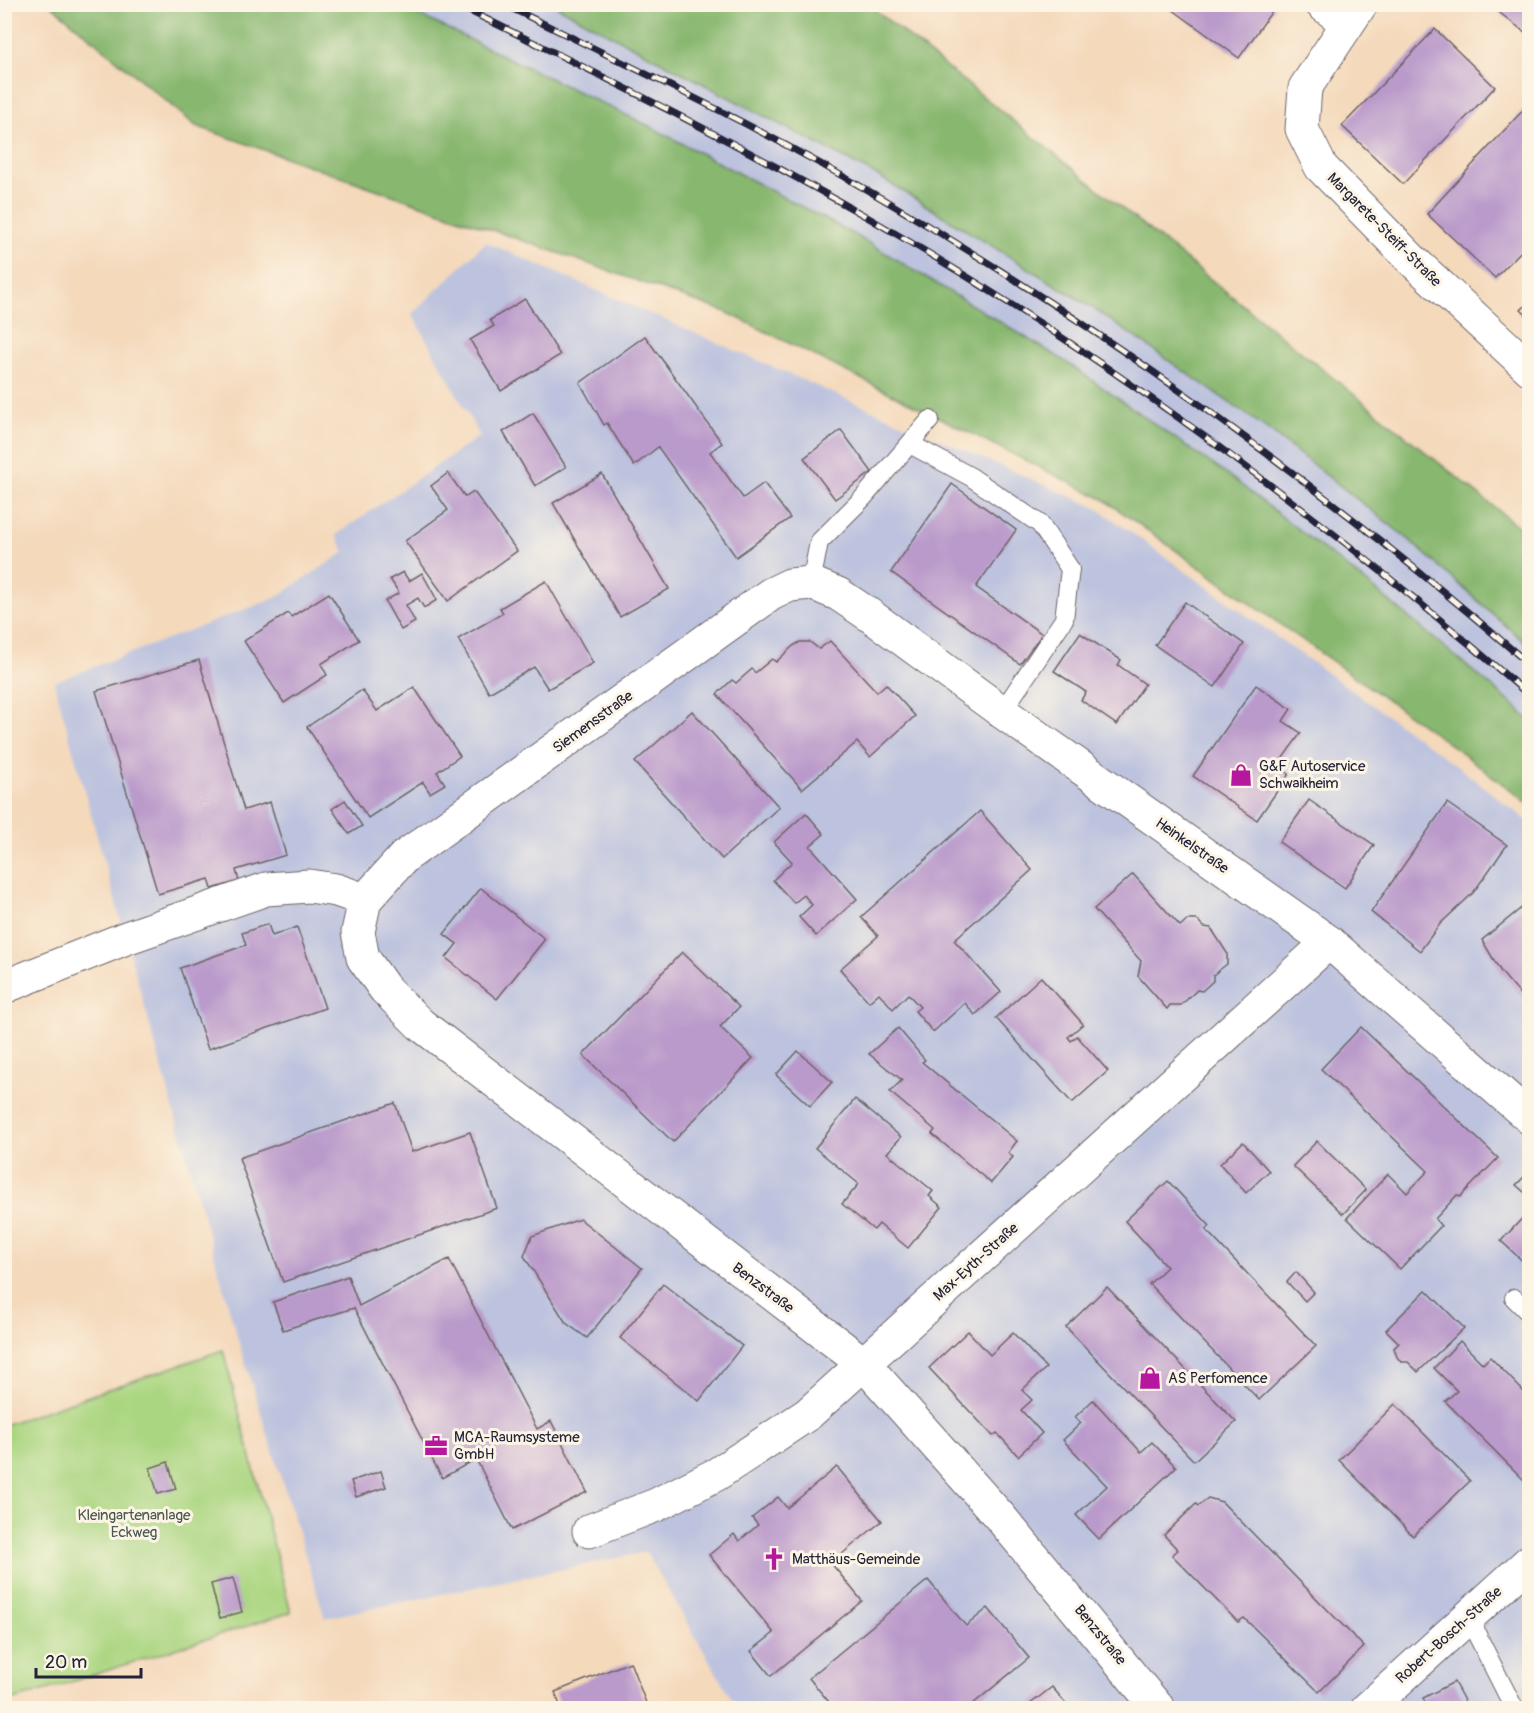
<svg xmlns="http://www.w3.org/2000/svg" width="1534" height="1713" font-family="Pangolin,sans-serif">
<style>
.industrial{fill:#bdc3de}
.green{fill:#abd681;stroke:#667c5e;stroke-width:1.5}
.forest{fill:#88b76f;stroke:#556c55;stroke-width:1.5}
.building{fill:#ba9aca}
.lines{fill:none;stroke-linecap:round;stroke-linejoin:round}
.service-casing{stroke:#6c6268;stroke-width:20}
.minor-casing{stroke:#6c6268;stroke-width:35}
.service{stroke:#fff;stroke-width:18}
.minor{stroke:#fff;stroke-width:33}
.rail-casing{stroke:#22223b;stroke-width:7}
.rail{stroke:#fcf5e5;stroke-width:4.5;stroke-dasharray:14;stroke-linecap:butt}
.labels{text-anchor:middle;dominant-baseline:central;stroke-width:6;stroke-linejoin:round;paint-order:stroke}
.street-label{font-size:15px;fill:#22223b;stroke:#fcf5e5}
.poi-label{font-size:15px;fill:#22223b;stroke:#fcf5e5;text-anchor:start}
.park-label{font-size:15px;fill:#4b5850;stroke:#fcf5e5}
</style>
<rect width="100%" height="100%" fill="#fcf5e5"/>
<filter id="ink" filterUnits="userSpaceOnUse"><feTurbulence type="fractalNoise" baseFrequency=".0167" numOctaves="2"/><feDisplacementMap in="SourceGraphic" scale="12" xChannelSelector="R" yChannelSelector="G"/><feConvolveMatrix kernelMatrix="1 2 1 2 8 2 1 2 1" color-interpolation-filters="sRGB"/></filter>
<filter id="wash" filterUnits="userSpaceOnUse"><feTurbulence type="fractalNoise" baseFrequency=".008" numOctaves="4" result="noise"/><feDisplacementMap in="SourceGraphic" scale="24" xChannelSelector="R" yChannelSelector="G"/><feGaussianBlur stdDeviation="1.35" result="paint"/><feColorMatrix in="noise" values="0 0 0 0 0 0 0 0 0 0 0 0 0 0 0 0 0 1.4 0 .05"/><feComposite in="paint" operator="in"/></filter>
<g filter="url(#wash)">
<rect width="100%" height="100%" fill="#f4d9bb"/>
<g class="industrial">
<path d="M393 5H554L878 176 1088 305 1266 428 1408 539 1529 646V720L1371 586 1232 478 1060 358 856 236Z"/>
<path d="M486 242 1097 508 1449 760 1529 822V1708H737L646 1552 325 1618 238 1340 54 682 275 598 345 552 336 535 480 436 412 314Z"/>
</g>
<path class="green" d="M223 1350 291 1612 5 1703 4 1425Z"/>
<g class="forest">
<path d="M51 5H393L423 17 651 127 857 236 1060 358 1232 478 1371 586 1515 706 1529 720V804L1458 750 1103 499 726 312 196 126Z"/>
<path d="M554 5H869L1529 535V646L1408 539 1266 428 1088 305 878 176Z"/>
</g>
<g id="blocks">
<g class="building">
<path d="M1165 4H1271L1275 7 1239 58Z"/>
<path d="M1500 4H1530V36L1496 10Z"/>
<path d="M1435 29 1495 87 1403 184 1342 126Z"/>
<path d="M1524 109 1530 115V242L1495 278 1427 214Z"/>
<path d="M525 299 560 355 501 391 470 340 494 326 490 320Z"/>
<path d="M1530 301V318L1521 310Z"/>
<path d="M645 336 722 443 710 452 743 498 764 483 790 518 736 557 658 447 634 466 607 423 604 425 580 383Z"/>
<path d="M533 413 566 467 535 486 503 432Z"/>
<path d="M841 430 872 472 835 499 804 458Z"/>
<path d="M448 473 465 497 474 492 517 551 448 601 405 541 448 510 431 486Z"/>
<path d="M602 474 669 589 620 617 553 503Z"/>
<path d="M952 484 1016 530 976 587 1042 634 1020 664 891 572Z"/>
<path d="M403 572 409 581 422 573 437 600 424 608 418 598 406 605 415 622 401 630 385 601 399 593 390 579Z"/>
<path d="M546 581 593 663 548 689 534 667 489 693 458 639 503 613 500 608Z"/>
<path d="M329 593 359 640 321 664 327 675 284 703 244 641 288 613 291 617Z"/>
<path d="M1185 602 1244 644 1215 687 1155 645Z"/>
<path d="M1080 633 1121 660 1118 665 1145 684 1117 725 1081 700 1086 692 1054 671Z"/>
<path d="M830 641 877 692 886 684 915 716 870 757 857 742 802 789 717 694 732 680 736 683 752 669 755 673 772 659 776 662 793 646 800 642H810L819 649Z"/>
<path d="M199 660 244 810 270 802 286 855 236 870 239 881 212 889 209 879 158 894 96 691Z"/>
<path d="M1256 685 1291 709 1283 721 1301 733 1277 766 1289 774 1257 820 1193 776Z"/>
<path d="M414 687 460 756 437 772 445 784 430 793 423 782 368 818 307 727 362 690 377 711Z"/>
<path d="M692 711 779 807 722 859 635 762Z"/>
<path d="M345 800 362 826 349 834 332 809Z"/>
<path d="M1309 800 1374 845 1345 888 1279 842Z"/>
<path d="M1447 803 1507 845 1473 893 1440 924 1420 951 1371 912Z"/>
<path d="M980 811 1032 870 954 940 1001 992 975 1015 965 1003 933 1032 915 1011 920 1007 908 994 893 1009 879 993 869 1002 840 969 878 936 861 917Z"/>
<path d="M806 813 824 834 810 846 857 899 816 936 799 917 812 905 804 895 794 903 773 880 792 862 774 842Z"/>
<path d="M1133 874 1180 926 1187 920H1197L1204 927 1211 928 1227 953V964L1213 975V981L1202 991 1197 990 1181 1005H1170L1167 1009 1138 976 1141 961 1094 909Z"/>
<path d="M481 888 545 939 497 999 446 958 457 944 444 934Z"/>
<path d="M1530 901V1006L1501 972 1482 940Z"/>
<path d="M268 924 272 936 297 927 325 1008 208 1049 180 968 246 945 242 933Z"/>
<path d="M682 952 739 1007 720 1027 753 1058 673 1142 583 1055Z"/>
<path d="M1041 977 1083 1024 1068 1037 1071 1041 1077 1036 1108 1071 1072 1103 996 1018Z"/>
<path d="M1361 1027 1498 1158 1460 1197 1457 1195 1435 1219 1441 1226 1400 1269 1347 1218 1388 1174 1407 1193 1428 1171 1321 1069Z"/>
<path d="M898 1028 925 1060 922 1062 1017 1141 1008 1153 1013 1157 991 1183 932 1134 935 1130 890 1092 902 1080 869 1054Z"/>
<path d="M798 1051 832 1082 810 1106 776 1075Z"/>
<path d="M855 1099 901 1137 887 1153 933 1191 929 1196 942 1207 908 1248 879 1224 874 1230 842 1204 859 1184 815 1148Z"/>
<path d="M395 1103 412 1152 470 1132 497 1208 283 1282 239 1158Z"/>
<path d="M1317 1141 1366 1190 1343 1214 1293 1166Z"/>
<path d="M1243 1142 1269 1171 1246 1193 1220 1164Z"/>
<path d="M1530 1171V1197L1516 1185Z"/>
<path d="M1168 1181 1210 1226 1206 1230 1316 1346 1259 1400 1149 1284 1167 1267 1125 1221Z"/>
<path d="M1530 1210V1268L1501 1241Z"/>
<path d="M580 1219 642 1268 587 1338 566 1323 524 1256 532 1236Z"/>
<path d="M449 1259 537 1429 551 1421 587 1492 512 1530 476 1459 442 1478 354 1308 283 1330 273 1302 348 1276 359 1306Z"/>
<path d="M1296 1272 1314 1292 1305 1301 1287 1282Z"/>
<path d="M663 1284 742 1346 699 1401 620 1338Z"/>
<path d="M1107 1287 1236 1422 1194 1461 1066 1327Z"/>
<path d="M1426 1290 1464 1328 1418 1372 1408 1362H1401L1397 1357 1394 1348 1399 1343 1386 1330Z"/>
<path d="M968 1331 990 1355 1013 1333 1046 1368 1022 1390 1032 1400 1021 1410 1042 1433 1018 1456 997 1433 993 1436 929 1368Z"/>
<path d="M1460 1341 1483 1364 1490 1357 1530 1398V1486L1445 1401 1457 1391 1434 1368Z"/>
<path d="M1093 1400 1141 1452 1152 1442 1176 1467 1099 1539 1076 1515 1107 1486 1063 1440 1081 1423 1075 1417Z"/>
<path d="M1395 1404 1470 1481 1413 1536 1339 1460Z"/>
<path d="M168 1462 176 1489 158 1494 150 1468Z"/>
<path d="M837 1467 882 1521 831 1563 862 1601 771 1676 751 1651 774 1633 709 1555 734 1534 739 1541 758 1525 752 1518 778 1497 787 1508Z"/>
<path d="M381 1471 386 1487 356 1497 351 1481Z"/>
<path d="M1208 1498 1222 1502 1364 1647 1319 1692 1244 1618 1238 1622 1172 1555 1178 1550 1164 1535 1196 1504 1198 1506Z"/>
<path d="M233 1578 242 1612 220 1618 211 1584Z"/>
<path d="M928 1580 966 1626 988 1608 1029 1658 968 1708H834L809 1678Z"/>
<path d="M630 1662 648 1708H561L555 1692Z"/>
<path d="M1454 1682 1468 1708H1428L1423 1698Z"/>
<path d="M1052 1687 1070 1708H1025Z"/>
</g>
</g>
</g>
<g filter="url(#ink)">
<use href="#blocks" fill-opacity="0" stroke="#6c6268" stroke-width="1.5"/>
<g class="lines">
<g class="service-casing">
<g id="service">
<path d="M910 444 971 477 1040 524 1070 569 1064 619 1002 712"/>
<path d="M811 583 819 542 863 498 930 420"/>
<path d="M1514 1298 1530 1314"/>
<path d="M1468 1617 1514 1708"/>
</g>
</g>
<g class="minor-casing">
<g id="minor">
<path d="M1322 4 1347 23"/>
<path d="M1361 4 1305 88 1302 129 1321 167 1411 259 1530 369"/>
<path d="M4 987 126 938 266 889 309 886 336 890 365 900"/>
<path d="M589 1531 656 1505 717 1474 808 1414 1329 942"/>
<path d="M1158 1708 1001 1518 864 1364 420 1024 385 989 363 958 358 932 365 900 404 857 771 594 790 585 811 583 838 594 871 616 1002 712 1329 942 1530 1118"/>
<path d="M1368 1708 1530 1561"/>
</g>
</g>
<use href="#service" class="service"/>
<use href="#minor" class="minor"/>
<g class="rail-casing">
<g id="rail">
<path d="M455 4C594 71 733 141 867 217 1104 353 1324 517 1530 696"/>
<path d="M503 4C630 66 759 127 881 198 1112 333 1328 490 1530 665"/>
</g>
</g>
<use href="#rail" class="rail"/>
</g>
</g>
<defs>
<g id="shop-bare" transform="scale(1.8)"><path d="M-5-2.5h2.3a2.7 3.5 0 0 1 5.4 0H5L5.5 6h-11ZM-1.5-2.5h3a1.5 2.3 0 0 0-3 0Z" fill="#b5179e" stroke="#fcf5e5" stroke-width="2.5" paint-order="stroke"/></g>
<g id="office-bare" transform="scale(1.8)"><path d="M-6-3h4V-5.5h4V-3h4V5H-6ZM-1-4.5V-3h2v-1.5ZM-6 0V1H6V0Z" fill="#b5179e" stroke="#fcf5e5" stroke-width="2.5" paint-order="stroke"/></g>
<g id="church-bare" transform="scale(1.8)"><path d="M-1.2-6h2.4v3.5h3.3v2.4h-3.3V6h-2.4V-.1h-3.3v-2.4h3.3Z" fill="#b5179e" stroke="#fcf5e5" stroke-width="2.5" paint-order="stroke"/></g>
</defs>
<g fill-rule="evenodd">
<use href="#shop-bare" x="1241" y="775"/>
<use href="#shop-bare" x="1150" y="1378"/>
<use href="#office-bare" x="436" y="1446"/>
<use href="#church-bare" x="774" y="1559"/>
</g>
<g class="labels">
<g class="street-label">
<text transform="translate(1384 230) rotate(45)">Margarete-Steiff-Straße</text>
<text transform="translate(593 722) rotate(-36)">Siemensstraße</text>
<text transform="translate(1192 846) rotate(35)">Heinkelstraße</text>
<text transform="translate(976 1262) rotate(-42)">Max-Eyth-Straße</text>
<text transform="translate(763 1288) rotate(37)">Benzstraße</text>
<text transform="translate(1100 1635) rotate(51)">Benzstraße</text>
<text transform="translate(1449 1635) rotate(-42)">Robert-Bosch-Straße</text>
</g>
<g class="poi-label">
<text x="1259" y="766">G&amp;F Autoservice<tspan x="1259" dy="17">Schwaikheim</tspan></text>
<text x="1168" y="1378">AS Perfomence</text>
<text x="454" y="1437">MCA-Raumsysteme<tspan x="454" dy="17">GmbH</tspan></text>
<text x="792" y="1559">Matthäus-Gemeinde</text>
</g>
<g class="park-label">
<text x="134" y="1515">Kleingartenanlage<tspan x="134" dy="17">Eckweg</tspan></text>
</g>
</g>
<rect width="1534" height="1713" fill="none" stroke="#fcf5e5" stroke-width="24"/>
<path d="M36 1668v9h105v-9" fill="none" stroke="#22223b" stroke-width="3"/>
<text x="45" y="1668" font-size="18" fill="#22223b" stroke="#fcf5e5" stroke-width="4.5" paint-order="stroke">20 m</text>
</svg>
